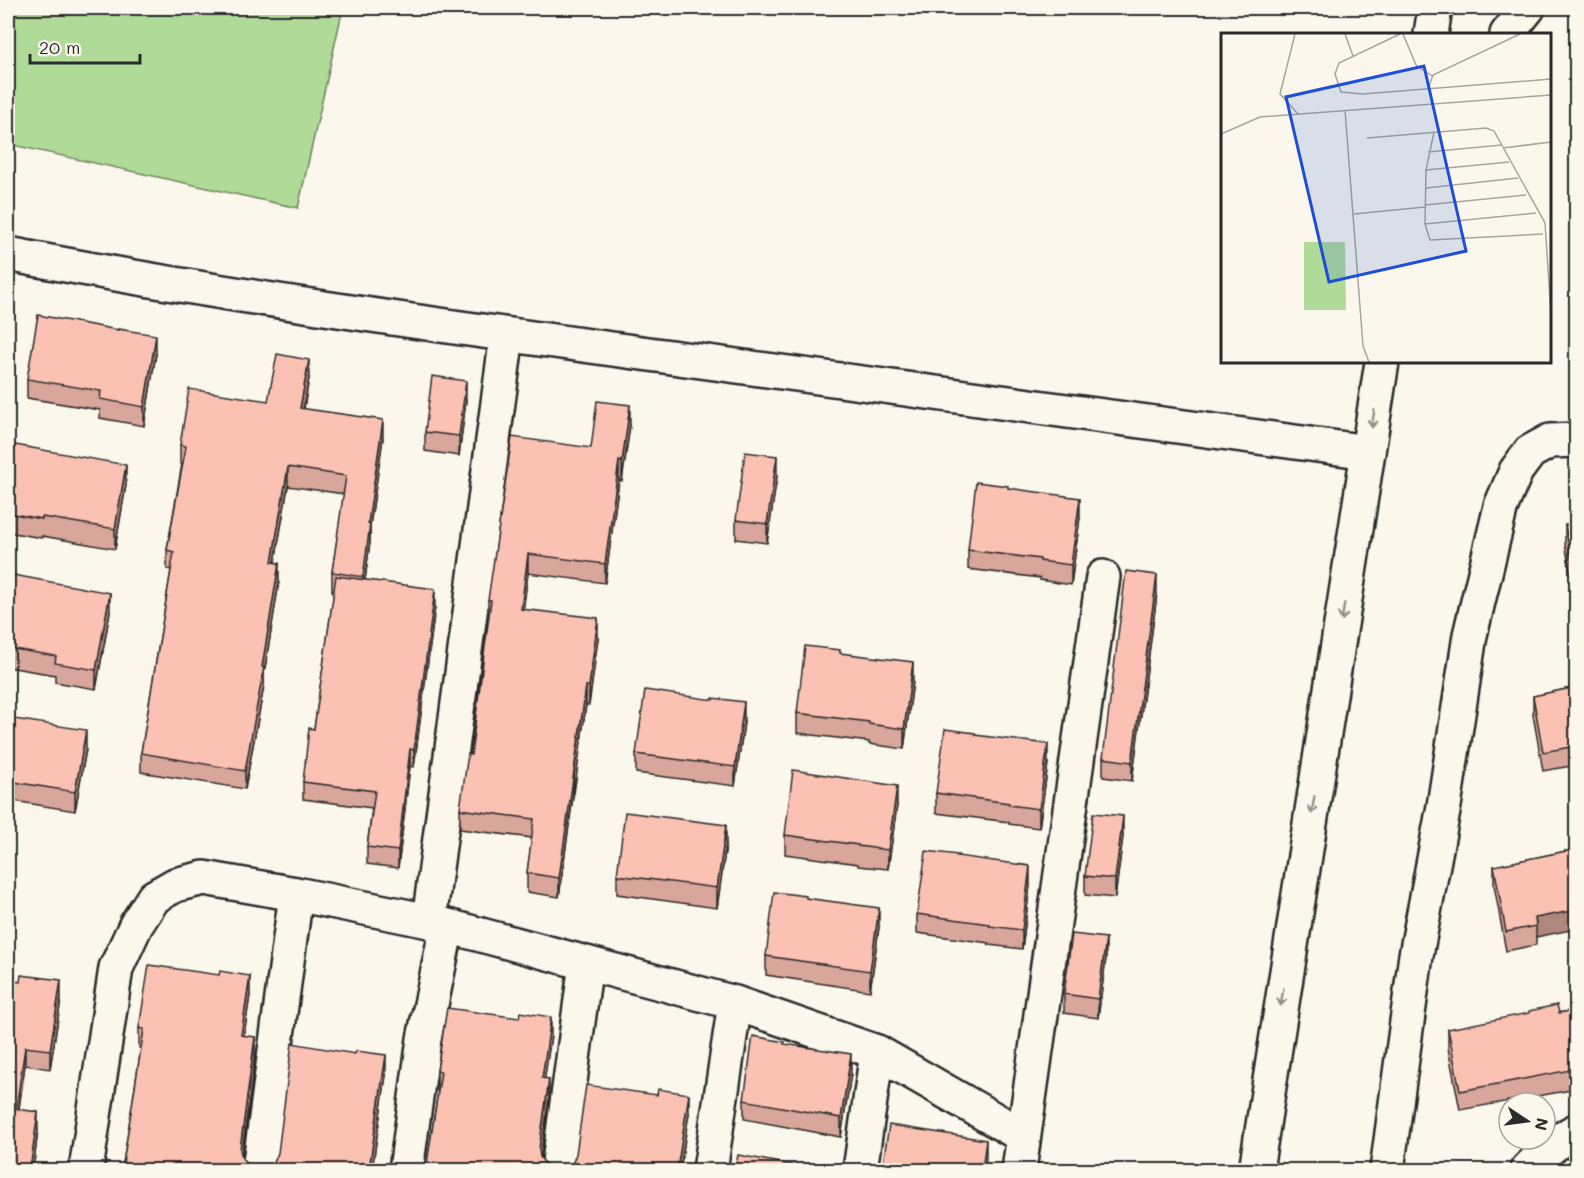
<svg xmlns="http://www.w3.org/2000/svg" width="1584" height="1178" font-family="Mali,sans-serif">
<style>
.green{fill:#b0da97;stroke:#6e8261;stroke-width:1.5}
.lines{fill:none;stroke-linecap:round;stroke-linejoin:round}
.minor-casing{stroke:#2b2b2b;stroke-width:38}
.minor{stroke:#fbf7ec;stroke-width:33}
.wall{fill:#d8a69a;stroke:#2b2b2b;stroke-width:1.5}
.shaded-wall{fill:#b0877d;stroke:#2b2b2b;stroke-width:1.5}
.building{fill:#fbc1b3;stroke:#2b2b2b;stroke-width:1.5}
.oneway{stroke:#93918c}
.inset-road{fill:none;stroke:#a8a59f;stroke-width:1.5}
.view{fill:#1d4ed8;fill-opacity:0.15;stroke:#1d4ed8;stroke-width:3}
.inset-edge{fill:none;stroke:#2b2b2b;stroke-width:3}
</style>
<rect width="100%" height="100%" fill="#fbf7ec"/>
<filter id="ink" filterUnits="userSpaceOnUse"><feTurbulence type="fractalNoise" baseFrequency=".0167" numOctaves="2"/><feDisplacementMap in="SourceGraphic" scale="12" xChannelSelector="R" yChannelSelector="G"/><feConvolveMatrix kernelMatrix="1 2 1 2 8 2 1 2 1" color-interpolation-filters="sRGB"/></filter>
<g filter="url(#ink)">
<path class="green" d="M8 8H343L298 208 8 144Z"/>
<g class="lines">
<g class="minor-casing">
<g id="minor">
<path d="M1431 34 1435 8"/>
<path d="M1507 34 1528 8"/>
<path d="M8 254C220 295 435 325 649 354 889 387 1129 418 1368 452"/>
<path d="M429 921 507 335"/>
<path d="M86 1170 116 968 136 925 154 897 175 885 204 878 296 894 429 921 735 1003 877 1052 1023 1136"/>
<path d="M259 1170 296 894"/>
<path d="M406 1170 424 1039 447 926"/>
<path d="M558 1170 586 963"/>
<path d="M710 1170 735 1003"/>
<path d="M860 1170 877 1052"/>
<path d="M1019 1170 1103 577"/>
<path d="M1256 1170 1382 362"/>
<path d="M1387 1170 1416 955 1444 806 1470 635 1501 506 1516 471 1530 452 1550 441 1576 440"/>
<path d="M1527 1170C1541 1155 1557 1140 1576 1131"/>
</g>
</g>
<use href="#minor" class="minor"/>
</g>
<g class="wall">
<path d="M1576 269V339L1572 331V307Z"/>
<path d="M156 354 144 426 100 418V410L27 398V379Z"/>
<path d="M309 378 304 409 383 438 370 526V542L365 580 435 607 414 767 410 766 398 868 367 864V847L372 808 303 799V782L314 729 334 591H332V572L344 494 288 486 275 562 279 582 264 674V686L245 789 141 772V753L171 570 167 569V550L182 464H180V445L268 401Z"/>
<path d="M466 400 459 456 425 451V432Z"/>
<path d="M630 425 622 481 619 480 605 583 528 573 523 609 598 638 589 705H586L559 897 527 892V873L532 838 460 829V809L471 755 488 619V600L591 448Z"/>
<path d="M8 462 126 485 115 549 42 536V538L8 532Z"/>
<path d="M777 476 767 543 736 539V520Z"/>
<path d="M1008 488 1080 517 1071 585 1040 580V578L968 569V550Z"/>
<path d="M1576 523V602L1565 544V525Z"/>
<path d="M8 574 110 612 96 689 55 682V675L8 667Z"/>
<path d="M1157 594 1132 781 1103 777V758Z"/>
<path d="M840 653 913 681 904 749 869 744V742L797 733V713Z"/>
<path d="M1576 687V765L1543 771 1533 715V696Z"/>
<path d="M8 718 86 749 75 811 8 800Z"/>
<path d="M744 722 735 786 636 773V754Z"/>
<path d="M975 735 1048 763 1039 828 1009 824V822L936 813V793Z"/>
<path d="M897 805 888 869 858 866V864L785 854V835Z"/>
<path d="M1123 836 1115 898 1085 895V876Z"/>
<path d="M726 844 717 908 617 894V875Z"/>
<path d="M1576 849 1536 937V945L1506 951 1494 885V866Z"/>
<path d="M958 856 1030 885 1022 949 989 945V943L917 933V914Z"/>
<path d="M806 898 879 927 870 991 766 975V956Z"/>
<path d="M1106 958 1098 1018 1064 1013V994Z"/>
<path d="M8 980 61 999 50 1069 25 1065 19 1109 38 1130 33 1170H8Z"/>
<path d="M250 995 244 1035 255 1056 242 1158 248 1166 256 1169 267 1168 386 1075 372 1169 122 1170 141 1048H139V1028Z"/>
<path d="M1576 1010V1089L1460 1110 1448 1048V1029Z"/>
<path d="M551 1036 544 1079 549 1099 541 1158 546 1165 555 1169 566 1168 689 1113 680 1170H426L438 1091H437V1071Z"/>
<path d="M851 1073 841 1137 744 1119V1100Z"/>
<path d="M1575 1133H1576V1158L1575 1153Z"/>
</g>
<g class="shaded-wall">
<path d="M156 335V354L144 426V407Z"/>
<path d="M309 360V378L300 427V408Z"/>
<path d="M466 381V400L459 456V436Z"/>
<path d="M630 405V425L622 481V462Z"/>
<path d="M383 420V438L370 526V542L363 595V577L368 523Z"/>
<path d="M777 456V476L767 543V524Z"/>
<path d="M619 461V480L605 583V564Z"/>
<path d="M126 465V485L115 549V529Z"/>
<path d="M288 467V486L272 580V562Z"/>
<path d="M1080 498V517L1071 585V565Z"/>
<path d="M528 554V573L521 628V609Z"/>
<path d="M279 563V582L264 674V686L245 789V771Z"/>
<path d="M1157 575V594L1132 781V762Z"/>
<path d="M435 589V607L414 767V750Z"/>
<path d="M110 593V612L96 689V670Z"/>
<path d="M598 618V638L589 705V686Z"/>
<path d="M913 662V681L904 749V729Z"/>
<path d="M586 686V705L574 794V775Z"/>
<path d="M744 702V722L735 786V767Z"/>
<path d="M86 730V749L75 811V792Z"/>
<path d="M1048 744V763L1039 828V809Z"/>
<path d="M410 749V766L398 868V851Z"/>
<path d="M573 775V794L559 897V878Z"/>
<path d="M897 786V805L888 869V850Z"/>
<path d="M1123 816V836L1115 898V879Z"/>
<path d="M726 825V844L717 908V888Z"/>
<path d="M1030 866V885L1022 949V930Z"/>
<path d="M879 908V927L870 991V971Z"/>
<path d="M1576 910V929L1536 937V926L1535 918Z"/>
<path d="M1106 938V958L1098 1018V999Z"/>
<path d="M250 976V995L241 1054V1035Z"/>
<path d="M61 980V999L50 1069V1050Z"/>
<path d="M551 1017V1036L542 1097V1078Z"/>
<path d="M255 1037V1056L240 1168V1149Z"/>
<path d="M25 1047V1065L16 1127V1109Z"/>
<path d="M851 1054V1073L841 1137V1118Z"/>
<path d="M386 1055V1075L372 1170H369Z"/>
<path d="M549 1079V1099L539 1168V1149Z"/>
<path d="M689 1094V1113L680 1170H677Z"/>
<path d="M38 1112V1130L33 1170H30Z"/>
<path d="M986 1140V1160L985 1170H982Z"/>
</g>
<g class="building">
<path d="M1576 269V314L1572 307Z"/>
<path d="M38 315 118 330V329L156 335 144 407 100 399 101 391 27 379Z"/>
<path d="M277 354 309 360 300 408 383 420 368 523 370 524 363 577 332 572 346 476 288 467 272 562 279 563 262 667H264L245 771 141 753 174 552 167 550 186 446 180 445 189 389 268 401Z"/>
<path d="M432 376 466 381 459 436 425 432Z"/>
<path d="M597 401 630 405 622 462 619 461 605 564 528 554 521 609 598 618 589 686H586L559 878 527 873 534 819 460 809 468 754 471 755 491 600H488L512 437 591 448Z"/>
<path d="M10 444 126 465 115 529 42 517V519L8 513V462Z"/>
<path d="M745 452 777 456 767 524 736 520Z"/>
<path d="M976 482 1008 486V488L1080 498 1071 565 1040 561V559L968 550Z"/>
<path d="M1576 523V582L1565 525Z"/>
<path d="M1126 571 1157 575 1132 762 1103 758Z"/>
<path d="M8 574 110 593 96 670 55 663 56 656 8 648Z"/>
<path d="M336 576 435 589 414 750 410 749 398 851 367 847 375 791 303 782 309 728 314 729Z"/>
<path d="M805 646 840 650V653L913 662 904 729 869 724V722L797 713Z"/>
<path d="M1576 687V746L1543 752 1533 696Z"/>
<path d="M645 690 713 700V698L744 702 735 767 636 754Z"/>
<path d="M8 718 86 730 75 792 8 781Z"/>
<path d="M945 729 975 733V735L1048 744 1039 809 1009 805V803L936 793Z"/>
<path d="M793 770 897 786 888 850 858 846V845L785 835Z"/>
<path d="M625 812 726 825 717 888 617 875Z"/>
<path d="M1093 813 1123 816 1115 879 1085 876Z"/>
<path d="M1576 849V910L1535 918 1536 926 1506 932 1494 866Z"/>
<path d="M926 851 958 855 957 856 1030 866 1022 930 989 926 990 924 917 914Z"/>
<path d="M774 892 806 896V898L879 908 870 971 766 956Z"/>
<path d="M1072 934 1106 938 1098 999 1064 994Z"/>
<path d="M149 965 219 975 220 971 250 976 241 1035 255 1037 240 1149 242 1158 248 1166 256 1169 267 1168 274 1162 278 1153 292 1043 355 1054 356 1051 386 1055 369 1169 381 1170H122L144 1029 139 1028Z"/>
<path d="M21 975 61 980 50 1050 25 1047 16 1109 38 1112 30 1170H8V980L20 982Z"/>
<path d="M1557 1005 1559 1013 1576 1010V1069L1460 1091 1448 1029 1529 1013V1011Z"/>
<path d="M447 1008 519 1018 520 1012 551 1017 542 1078 549 1079 539 1149 540 1157 546 1165 555 1169 566 1168 573 1162 576 1154 586 1085 657 1095 658 1089 689 1094 677 1170H426L441 1072 437 1071Z"/>
<path d="M753 1036 785 1042 784 1044 851 1054 841 1118 744 1100Z"/>
<path d="M889 1125 986 1140 982 1170H882Z"/>
<path d="M738 1155 819 1170H735Z"/>
</g>
<defs><path id="oneway-shaft" d="M-6 0H5M1.5-3L5.5 0L1.5 3" fill="none" stroke-width="1.6" stroke-linecap="round" stroke-linejoin="round" transform="scale(1.5)"/></defs>
<g class="oneway">
<use href="#oneway-shaft" transform="translate(1373 419) rotate(99)"/>
<use href="#oneway-shaft" transform="translate(1343 612) rotate(99)"/>
<use href="#oneway-shaft" transform="translate(1313 805) rotate(99)"/>
<use href="#oneway-shaft" transform="translate(1282 997) rotate(99)"/>
</g>
</g>
<g transform="translate(1221 33)">
<rect width="330" height="330" fill="#fbf7ec"/>
<path d="M83 209H124L125 277H83Z" fill="#b0da97"/>
<path class="inset-road" d="M74 1 59 61 77 81M124 1 132 23M179 1 118 30 114 41 120 59 142 61 330 46M182 1 195 32 211 43M207 56 212 42 299 1M124 77 142 313 148 329M213 99 205 137 204 191 209 207 322 201M0 101 39 84 330 62M146 105 265 95 273 98 324 190 330 282M282 115 330 109M207 119 281 112M205 137 288 129M205 155 297 145M204 172 305 162M133 181 204 174M204 191 315 180"/>
<path class="view" d="M203 33 245 218 108 249 65 64Z"/>
<rect width="330" height="330" class="inset-edge"/>
</g>
<rect width="1584" height="1178" fill="none" stroke="#fbf7ec" stroke-width="30"/>
<rect x="15" y="15" width="1554" height="1148" fill="none" stroke="#2b2b2b" stroke-width="2" filter="url(#ink)"/>
<g transform="translate(1527 1121) rotate(103)"><circle r="28" fill="#fbf7ec" stroke="#a8a59f" stroke-width="1.5"/>
<path d="M0-4.5L10 22L0 15L-10 22Z" fill="#2b2b2b"/>
<text y="-9" font-size="16" font-weight="bold" text-anchor="middle" fill="#2b2b2b">N</text>
</g>
<path d="M30 54v9h110v-9" fill="none" stroke="#2b2b2b" stroke-width="3"/>
<text x="39" y="54" font-size="18" fill="#2b2b2b" stroke="#fbf7ec" stroke-width="4.5" paint-order="stroke">20 m</text>
</svg>
